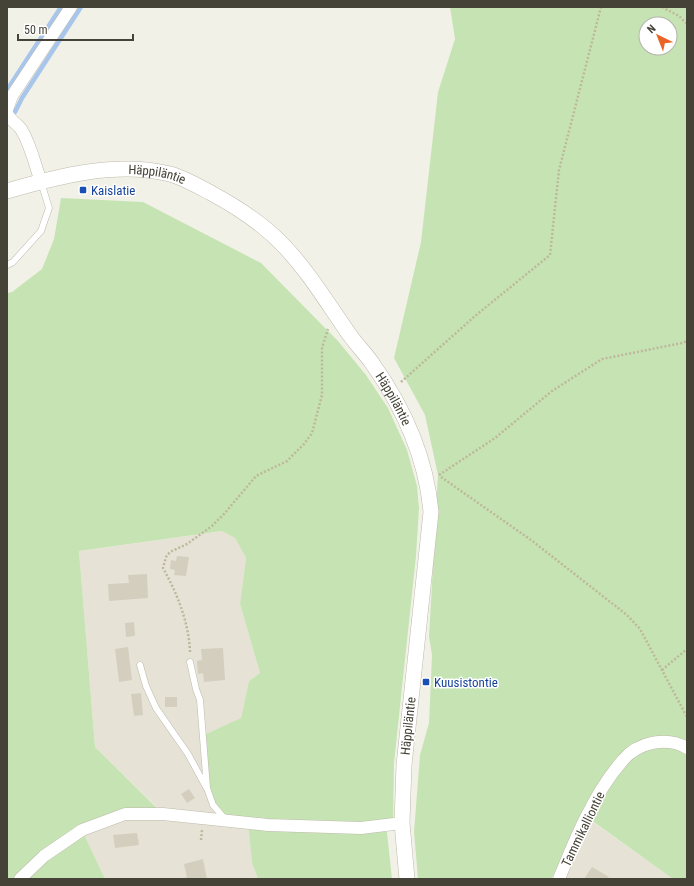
<svg xmlns="http://www.w3.org/2000/svg" width="694" height="886" font-family="'Roboto Condensed',sans-serif">
<style>
.residential{fill:#e6e3d6}
.green{fill:#c6e4b3;fill-rule:evenodd}
.lines{fill:none;stroke-linecap:round;stroke-linejoin:round}
.stream{stroke:#a8c5eb;stroke-width:4.5}
.building{fill:#d3cebe}
.service-casing{stroke:#bdbaab;stroke-width:7}
.minor-casing{stroke:#bdbaab;stroke-width:13}
.tertiary-casing{stroke:#bdbaab;stroke-width:16}
.path{stroke:#beb79d;stroke-width:2.5;stroke-dasharray:2 2;stroke-linecap:butt}
.service{stroke:#fff;stroke-width:6}
.minor{stroke:#fff;stroke-width:12}
.tertiary{stroke:#fff;stroke-width:15}
.transit-dot{fill:#1a4fb4;stroke:#fff;stroke-width:1.5}
.labels{text-anchor:middle;dominant-baseline:central;stroke-width:3;stroke-linejoin:round;paint-order:stroke}
.street-label{font-size:13px;fill:#454237;stroke:#fff}
.transit-label{font-size:13px;fill:#164399;stroke:#fff;text-anchor:start}
</style>
<rect width="100%" height="100%" fill="#f2f1e7"/>
<g class="residential">
<path d="M223 531 235 538 246 558 240 604 260 673 249 681 241 718 252 863 258 879H105L82 830 125 814 163 813 95 747 79 551Z"/>
<path d="M583 815 673 879H551Z"/>
</g>
<g class="green">
<path d="M450 7H687V879H673L584 815 551 879H418L414 832 420 755 429 723 432 655 429 637 438 475 425 415 394 358 421 242 438 92 455 39ZM646 24H670V48H646Z"/>
<path d="M61 198 143 202 261 263 338 341 366 375 388 408 407 450 417 486 419 508 416 556 394 763 393 821 362 828 387 832 392 879H258L252 863 248 822 225 819 209 792 202 736 241 718 249 681 260 673 240 604 246 558 235 538 222 531 79 551 95 747 163 814H125L82 830 105 879H7V293L12 292 42 269 54 239Z"/>
</g>
<g class="lines">
<g class="stream">
<path d="M7 90 61 7"/>
<path d="M15 112 22 98 81 7"/>
</g>
</g>
<g class="building">
<path d="M177 556 189 557 186 576 174 575 175 570 170 569 171 560 176 561Z"/>
<path d="M147 574 148 598 109 601 108 584 129 583 128 575Z"/>
<path d="M134 622 135 636 126 637 125 623Z"/>
<path d="M128 647 132 680 119 682 115 649Z"/>
<path d="M223 648 225 680 204 682 203 673 198 674 197 661 202 660 201 649Z"/>
<path d="M141 693 143 715 134 716 131 694Z"/>
<rect x="165" y="697" width="12" height="10"/>
<path d="M189 789 195 798 187 803 181 794Z"/>
<path d="M137 833 139 845 115 848 113 835Z"/>
<path d="M203 859 207 879H182L187 877 184 864Z"/>
<path d="M592 867 609 877 607 879H584Z"/>
</g>
<g class="lines">
<g class="service-casing">
<g id="service">
<path d="M7 265 13 262 41 231 49 208 41 182"/>
<path d="M190 662 196 689 200 700 207 788 213 805 225 819"/>
<path d="M140 665 146 686 156 708 188 754 206 787"/>
</g>
</g>
<g class="minor-casing">
<g id="minor">
<path d="M7 109 12 96 71 7"/>
<path d="M7 113C9 120 17 123 21 129 31 145 35 165 41 182"/>
<path d="M20 879 44 856 82 830 125 814H163L268 825 361 828 402 823"/>
<path d="M559 879C575 839 594 793 623 760 638 742 667 736 687 748"/>
</g>
</g>
<g class="tertiary-casing">
<g id="tertiary">
<path id="s1" d="M7 191C59 176 116 161 170 174 184 178 198 186 211 193 237 207 263 224 283 245 309 272 328 304 349 334 356 344 365 353 372 363 404 408 426 456 431 512L404 765 402 823 407 879"/>
</g>
</g>
<g class="path">
<path d="M662 7 679 16 687 24"/>
<path d="M401 382 475 316 550 255 559 170 601 7"/>
<path d="M439 475 495 438 552 391 602 359 682 343 687 341"/>
<path d="M441 477 531 540 627 615 640 629 687 717"/>
<path d="M190 652C189 623 177 593 163 568L166 557 170 552 187 544 212 526 224 514 256 476 287 461 304 444 312 433 322 395V348L328 329"/>
<path d="M662 670 687 649"/>
<path d="M201 840 202 830"/>
</g>
<use href="#service" class="service"/>
<use href="#minor" class="minor"/>
<use href="#tertiary" class="tertiary"/>
</g>
<g class="transit-dot">
<rect x="79" y="186" width="8" height="8" rx="2"/>
<rect x="422" y="678" width="8" height="8" rx="2"/>
</g>
<g class="labels">
<g class="street-label">
<text stroke="none"><textPath href="#s1" startOffset="153">Häppiläntie</textPath></text>
<text stroke="none"><textPath href="#s1" startOffset="490">Häppiläntie</textPath></text>
<text transform="translate(408 726) rotate(-84)">Häppiläntie</text>
<text transform="translate(583 829) rotate(-64)">Tammikalliontie</text>
</g>
<g class="transit-label">
<text x="91" y="190">Kaislatie</text>
<text x="434" y="682">Kuusistontie</text>
</g>
</g>
<rect width="694" height="886" fill="none" stroke="#454237" stroke-width="16"/>
<g transform="translate(658 36) rotate(317)"><circle r="19" fill="#ffffff" stroke="#b5b3af"/>
<path d="M0-3L7 15L0 10L-7 15Z" fill="#ea6327"/>
<text y="-6" font-size="11" font-weight="bold" text-anchor="middle" fill="#454237">N</text>
</g>
<path d="M18 34v6h115v-6" fill="none" stroke="#454237" stroke-width="2"/>
<text x="24" y="34" font-size="12" fill="#454237" stroke="#ffffff" stroke-width="3" paint-order="stroke">50 m</text>
</svg>
